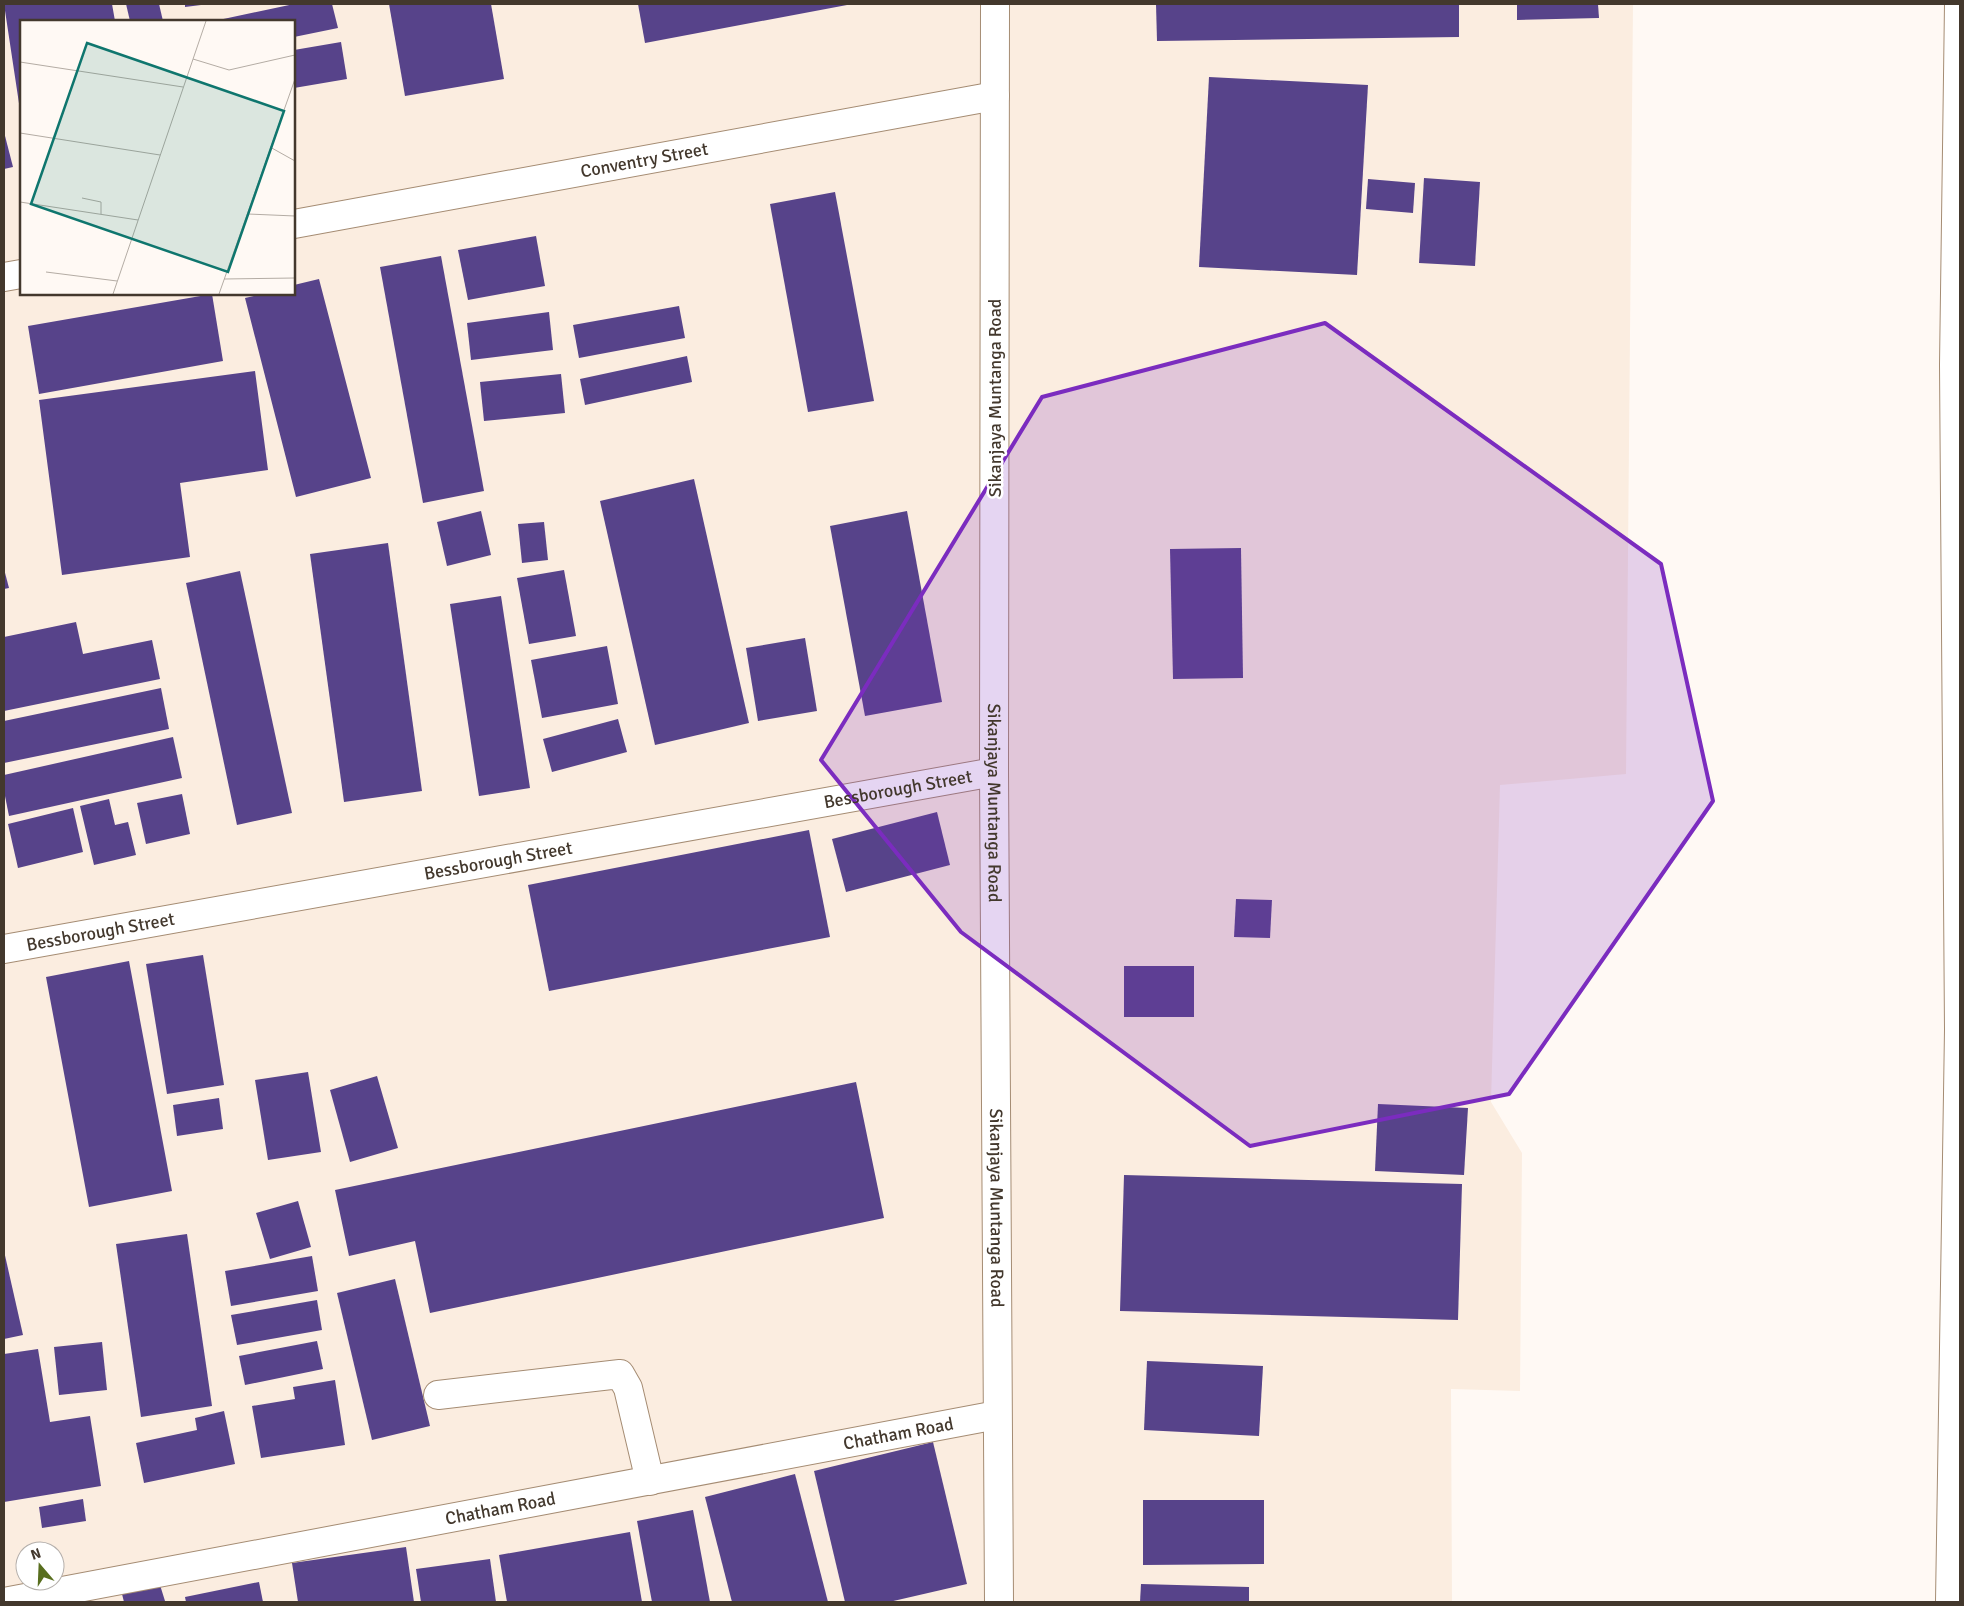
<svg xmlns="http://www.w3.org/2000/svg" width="1964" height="1606" font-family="Signika,sans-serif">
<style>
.built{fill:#fbede0;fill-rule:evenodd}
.building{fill:#57438a}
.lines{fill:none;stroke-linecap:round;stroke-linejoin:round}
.minor-casing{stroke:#a58c73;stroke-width:30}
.minor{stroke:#fff;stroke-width:28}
.marked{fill:#7b2cbf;fill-opacity:0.2;stroke:#7b2cbf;stroke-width:4;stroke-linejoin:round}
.labels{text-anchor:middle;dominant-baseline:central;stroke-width:5;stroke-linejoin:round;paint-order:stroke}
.street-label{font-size:18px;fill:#43382d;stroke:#fff}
.inset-road{fill:none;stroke:#b4aca4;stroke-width:1}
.view{fill:#0f766e;fill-opacity:0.15;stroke:#0f766e;stroke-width:2.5}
.inset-edge{fill:none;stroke:#43382d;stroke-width:2.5}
</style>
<rect width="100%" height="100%" fill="#fff9f4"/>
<path class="built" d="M4 4H1633L1626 774 1500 785 1491 1102 1522 1153 1520 1391 1451 1389 1452 1602H4ZM21 21H294V294H21ZM25 1551H55V1581H25Z"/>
<g class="building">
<path d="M4 4H112L115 21H21L20 110Z"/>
<path d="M126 4H159L163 21H130Z"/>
<path d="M185 4H201V5L185 7Z"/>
<path d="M294 4H332L338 28 294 37V21H214Z"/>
<path d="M389 4H491L504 79 405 96Z"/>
<path d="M638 4H847V5L645 43Z"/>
<path d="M1156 4H1459V37L1157 41Z"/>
<path d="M1517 4H1598L1599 18 1517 20Z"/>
<path d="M341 42 347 79 294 88V50Z"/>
<path d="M1209 77 1368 85 1357 275 1199 267Z"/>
<path d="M4 132 13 167 4 169Z"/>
<path d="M1424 178 1480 182 1475 266 1419 263Z"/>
<path d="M1368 179 1415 183 1413 213 1366 209Z"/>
<path d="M835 192 874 401 808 412 770 204Z"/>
<path d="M536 236 545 286 468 300 458 250Z"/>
<path d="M441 256 484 491 423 503 380 267Z"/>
<path d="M319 279 371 478 296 497 245 298 262 294H294V285Z"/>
<path d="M212 294 223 361 39 394 28 326Z"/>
<path d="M679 306 685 338 579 358 573 325Z"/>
<path d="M549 312 553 350 471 360 467 323Z"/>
<path d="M687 356 692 382 585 405 580 379Z"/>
<path d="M255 371 268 470 180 483 190 557 62 575 39 400Z"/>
<path d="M561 374 565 413 484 421 480 382Z"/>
<path d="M694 479 749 723 655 745 600 501Z"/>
<path d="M481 511 491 555 447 566 437 522Z"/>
<path d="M907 511 942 702 865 716 830 526Z"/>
<path d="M544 522 548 560 522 563 518 524Z"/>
<path d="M388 543 422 791 344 802 310 554Z"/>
<path d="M1241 548 1243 678 1173 679 1170 549Z"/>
<path d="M4 569 9 588 4 589Z"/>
<path d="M564 570 576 636 529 644 517 578Z"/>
<path d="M240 571 292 813 237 825 186 583Z"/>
<path d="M501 596 530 788 479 796 450 604Z"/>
<path d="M76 622 83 654 152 640 160 679 4 711V637Z"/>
<path d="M805 638 817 711 758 721 746 648Z"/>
<path d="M607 646 618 704 542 718 531 660Z"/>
<path d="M161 688 169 729 4 763V721Z"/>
<path d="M618 719 627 752 552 772 543 739Z"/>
<path d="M173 737 182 778 9 816 4 791V775Z"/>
<path d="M182 794 190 834 146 844 137 803Z"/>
<path d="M109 799 115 825 128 822 136 855 94 865 80 806Z"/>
<path d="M73 808 83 852 18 868 8 824Z"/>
<path d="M937 812 950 865 846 892 832 839Z"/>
<path d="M809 830 830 937 549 991 528 885Z"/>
<path d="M1236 899 1272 900 1270 938 1234 937Z"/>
<path d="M203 955 224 1085 167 1094 146 964Z"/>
<path d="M129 961 172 1191 89 1207 46 977Z"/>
<rect x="1124" y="966" width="70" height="51"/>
<path d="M308 1072 321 1152 268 1160 255 1080Z"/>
<path d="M377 1076 398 1148 350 1162 330 1090Z"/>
<path d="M856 1082 884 1218 430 1313 415 1241 349 1256 335 1190Z"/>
<path d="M219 1098 223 1129 177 1136 173 1105Z"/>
<path d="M1378 1104 1468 1108 1464 1175 1375 1171Z"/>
<path d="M1124 1175 1462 1184 1458 1320 1120 1311Z"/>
<path d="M298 1201 311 1247 270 1259 256 1213Z"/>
<path d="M187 1234 212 1406 141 1417 116 1244Z"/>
<path d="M4 1251 23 1335 4 1339Z"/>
<path d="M312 1256 318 1291 231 1306 225 1271Z"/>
<path d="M395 1279 430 1426 372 1440 337 1293Z"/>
<path d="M317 1300 322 1330 237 1345 231 1315Z"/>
<path d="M317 1341 323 1369 245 1385 239 1356Z"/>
<path d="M102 1342 107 1390 59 1395 54 1347Z"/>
<path d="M38 1349 50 1422 90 1416 101 1486 4 1502V1354Z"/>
<path d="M1147 1361 1263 1366 1259 1436 1144 1430Z"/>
<path d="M335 1380 345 1445 261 1458 252 1406 295 1399 293 1387Z"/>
<path d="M224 1411 235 1464 144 1483 136 1443 197 1430 195 1418Z"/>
<path d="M933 1442 967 1584 889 1602H845L814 1471Z"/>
<path d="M795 1474 828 1602H732L705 1497Z"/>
<path d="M83 1499 86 1521 42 1528 39 1507Z"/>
<path d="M1143 1500H1264V1564L1143 1565Z"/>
<path d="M693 1510 710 1602H652L637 1521Z"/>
<path d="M630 1532 642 1602H507L499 1555Z"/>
<path d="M406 1547 414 1602H298L292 1563Z"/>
<path d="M490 1559 496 1602H421L416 1569Z"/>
<path d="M259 1582 263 1602H186L185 1597Z"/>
<path d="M1141 1584 1249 1587V1602H1140Z"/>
<path d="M160 1585 165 1601 124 1602 122 1594Z"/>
</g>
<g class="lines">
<g class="minor-casing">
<g id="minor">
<path id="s1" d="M995 4 994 772 999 1602"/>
<path id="s2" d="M294 224 995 96"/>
<path d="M4 277 21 274"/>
<path id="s3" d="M4 949 994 772"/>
<path d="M438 1395 620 1374 628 1388 650 1481"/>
<path id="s4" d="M4 1602 997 1415"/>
<path d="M1950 1602 1959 1030 1954 365 1959 4"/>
</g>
</g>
<use href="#minor" class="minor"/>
</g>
<path class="marked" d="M1325 323 1661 564 1713 801 1509 1094 1250 1146 961 932 821 760 1042 397Z"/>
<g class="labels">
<g class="street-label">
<text stroke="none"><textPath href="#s2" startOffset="356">Conventry Street</textPath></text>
<text transform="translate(995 398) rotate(-90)">Sikanjaya Muntanga Road</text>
<text stroke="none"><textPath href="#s3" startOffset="908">Bessborough Street</textPath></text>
<text stroke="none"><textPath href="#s1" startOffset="799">Sikanjaya Muntanga Road</textPath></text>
<text stroke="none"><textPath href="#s3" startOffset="502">Bessborough Street</textPath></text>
<text stroke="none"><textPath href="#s3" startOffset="98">Bessborough Street</textPath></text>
<text stroke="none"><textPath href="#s1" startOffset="1204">Sikanjaya Muntanga Road</textPath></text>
<text stroke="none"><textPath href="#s4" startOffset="910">Chatham Road</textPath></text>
<text stroke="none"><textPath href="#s4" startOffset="505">Chatham Road</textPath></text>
</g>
</g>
<g transform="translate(20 20)">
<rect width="275" height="275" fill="#fff9f4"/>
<path class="inset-road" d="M173 39 209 50 275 35M0 42 163 67M0 113 140 135M250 127 275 141M62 178 81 182V194M0 182 118 200M228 194 275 196M26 252 97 261M204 259 275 258M93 274 186 1M199 274 275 59"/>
<path class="view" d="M67 23 264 91 208 252 11 184Z"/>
<rect width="275" height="275" class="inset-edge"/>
</g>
<rect width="1964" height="1606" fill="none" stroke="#43382d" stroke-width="10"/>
<g transform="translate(40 1566) rotate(341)"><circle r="24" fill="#ffffff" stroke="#b4afab"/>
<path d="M0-4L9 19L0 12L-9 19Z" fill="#586e1e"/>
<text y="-8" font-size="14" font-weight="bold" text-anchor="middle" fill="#43382d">N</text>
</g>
</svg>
